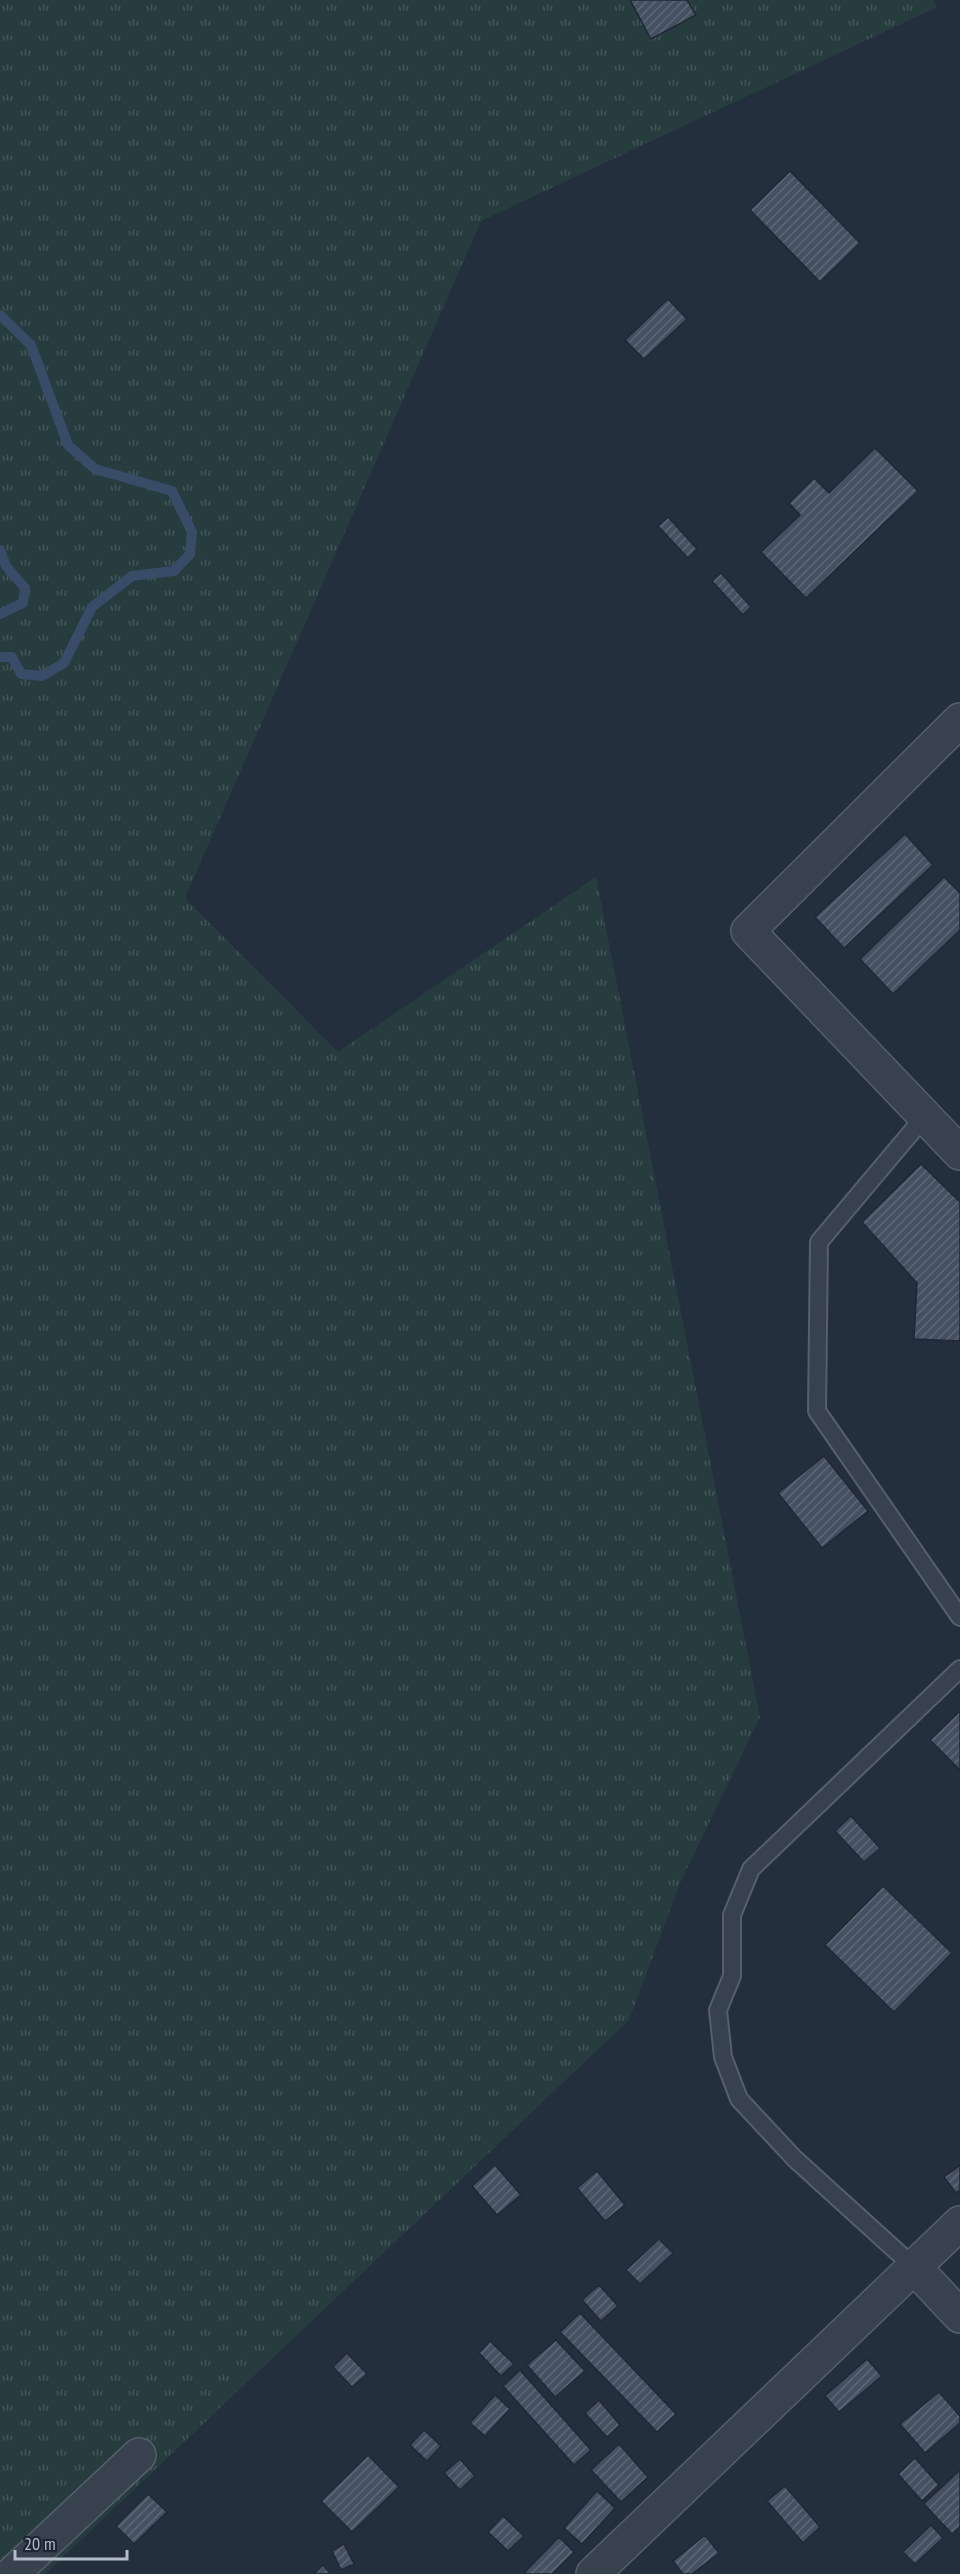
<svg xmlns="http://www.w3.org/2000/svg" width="960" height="2574" font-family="'PT Sans Narrow',sans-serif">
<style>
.grass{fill:url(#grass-tufts)}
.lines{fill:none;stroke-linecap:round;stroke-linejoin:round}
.stream{stroke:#394c67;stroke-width:10}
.building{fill:url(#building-hatch);stroke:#1f2835;stroke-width:1.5}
.lane-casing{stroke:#565f6c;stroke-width:20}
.street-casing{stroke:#565f6c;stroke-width:36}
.lane{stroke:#38414e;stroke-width:16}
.street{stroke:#38414e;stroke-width:33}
</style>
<defs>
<pattern id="grass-tufts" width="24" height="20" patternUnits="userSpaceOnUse" patternTransform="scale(1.5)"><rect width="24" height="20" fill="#263c3f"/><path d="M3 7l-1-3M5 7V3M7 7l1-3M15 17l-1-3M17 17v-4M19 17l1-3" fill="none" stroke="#435659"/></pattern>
<pattern id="building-hatch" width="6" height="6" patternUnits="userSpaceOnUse" patternTransform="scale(1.5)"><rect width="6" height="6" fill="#455162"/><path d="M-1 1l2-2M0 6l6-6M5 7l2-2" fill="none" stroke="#5d6877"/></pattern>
</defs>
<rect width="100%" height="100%" fill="#242f3e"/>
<path class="grass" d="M0 0H934L937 7 481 221 185 898 338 1052 596 877 760 1717 681 1881 629 2020 45 2574H0Z"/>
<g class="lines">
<g class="stream">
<path d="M0 315 31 345 68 445 95 469 172 491 192 532 190 554 174 571 132 576 92 607 64 663 42 676 21 674 12 657H0"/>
<path d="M0 550 6 566 25 588 23 603 0 614"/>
</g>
</g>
<g class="building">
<path d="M630 0H687L696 15 651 39Z"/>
<path d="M790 171 860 243 820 282 750 210Z"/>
<path d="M668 299 687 319 644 359 625 340Z"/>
<path d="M875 448 918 491 806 598 761 552 800 515 789 503 814 478 829 493Z"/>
<path d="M668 517 697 549 688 558 658 526Z"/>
<path d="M721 573 751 607 743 615 712 581Z"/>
<path d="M905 834 933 865 844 948 815 917Z"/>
<path d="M944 877 960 893V930L893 994 860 959Z"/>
<path d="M921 1164 960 1202V1341L914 1339 917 1283 862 1222Z"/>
<path d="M824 1456 868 1511 822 1548 778 1493Z"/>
<path d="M960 1711V1770L930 1740Z"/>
<path d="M851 1816 880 1848 864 1862 835 1831Z"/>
<path d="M883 1886 952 1953 894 2012 825 1945Z"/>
<path d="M495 2165 521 2195 497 2215 472 2186Z"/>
<path d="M960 2165V2190L956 2193 944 2177Z"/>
<path d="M597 2171 625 2205 605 2221 577 2188Z"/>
<path d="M659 2239 673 2253 640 2284 626 2270Z"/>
<path d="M599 2285 618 2306 601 2321 582 2300Z"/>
<path d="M580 2313 676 2414 657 2432 560 2332Z"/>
<path d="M556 2340 585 2371 555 2397 527 2365Z"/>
<path d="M490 2341 514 2364 501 2376 479 2353Z"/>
<path d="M347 2353 367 2374 352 2387 333 2367Z"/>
<path d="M867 2359 882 2376 839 2412 825 2396Z"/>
<path d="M520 2370 591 2450 574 2465 503 2386Z"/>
<path d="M939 2392 960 2416V2423L925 2453 900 2424Z"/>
<path d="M495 2395 510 2409 485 2436 470 2423Z"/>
<path d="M599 2400 620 2425 607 2437 585 2413Z"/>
<path d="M424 2430 441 2446 427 2461 410 2445Z"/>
<path d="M619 2444 648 2477 621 2502 591 2470Z"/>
<path d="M368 2455 399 2487 352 2532 321 2501Z"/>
<path d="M915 2458 939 2485 922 2501 898 2474Z"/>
<path d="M460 2459 475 2476 460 2490 444 2473Z"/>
<path d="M960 2470V2527L952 2534 924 2504Z"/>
<path d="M785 2486 820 2527 803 2543 767 2501Z"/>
<path d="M597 2491 615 2508 582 2544 564 2528Z"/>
<path d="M148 2494 167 2512 134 2544 116 2526Z"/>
<path d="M503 2516 524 2536 508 2551 488 2532Z"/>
<path d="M931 2525 943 2538 915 2564 903 2552Z"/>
<path d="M705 2535 719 2553 692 2574H683L673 2561Z"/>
<path d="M559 2537 574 2552 552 2574H527L525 2572Z"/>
<path d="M344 2544 354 2564 341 2570 332 2551Z"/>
<path d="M323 2565 331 2574H314Z"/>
</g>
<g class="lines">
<g class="lane-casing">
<g id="lane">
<path d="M925 1116 819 1242 817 1411 960 1617"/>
<path d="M914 2267 795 2159 739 2099 723 2057 718 2010 732 1976V1915L751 1869 960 1669"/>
</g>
</g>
<g class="street-casing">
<g id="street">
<path d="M960 720 748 931 960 1153"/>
<path d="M914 2267 960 2316"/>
<path d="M12 2574 139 2455"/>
<path d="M593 2574 960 2223"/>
</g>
</g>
<use href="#lane" class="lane"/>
<use href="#street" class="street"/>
</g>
<path d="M15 2550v9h112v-9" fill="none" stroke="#b4bcc9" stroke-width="3"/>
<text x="24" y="2550" font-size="18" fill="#b4bcc9" stroke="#1d2633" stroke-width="4.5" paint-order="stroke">20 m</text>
</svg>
